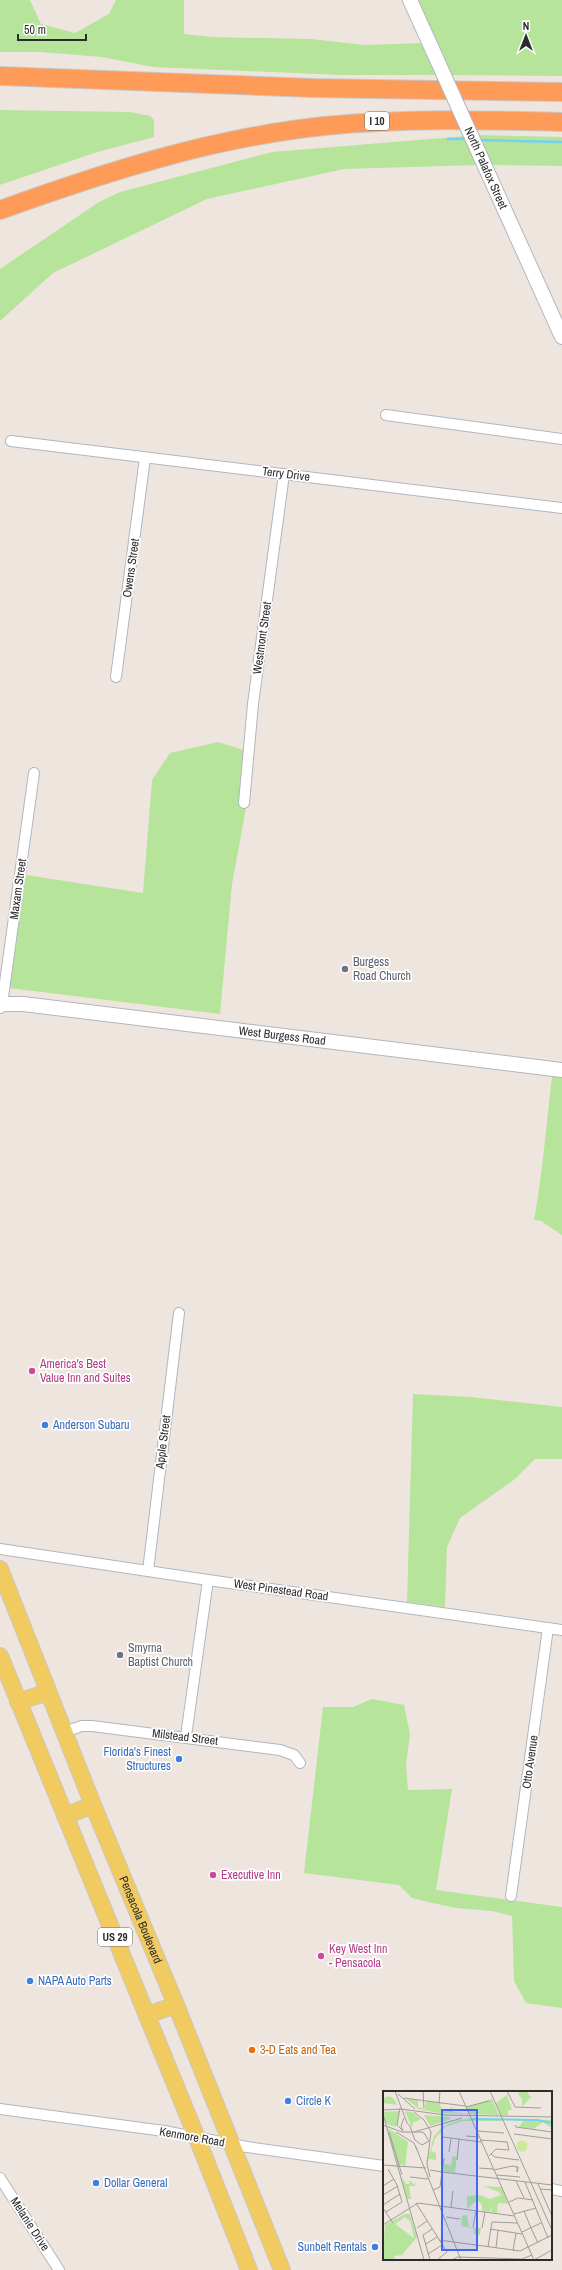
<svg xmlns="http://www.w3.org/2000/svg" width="562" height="2270" font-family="'Archivo Narrow',sans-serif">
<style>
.green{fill:#b6e49b}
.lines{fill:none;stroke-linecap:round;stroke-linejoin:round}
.stream{stroke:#72d2ef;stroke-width:2.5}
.minor-casing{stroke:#b2b5bf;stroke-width:12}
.secondary-casing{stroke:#b2b5bf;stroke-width:16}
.primary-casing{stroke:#c8c8c8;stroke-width:18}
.motorway-casing{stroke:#c8c8c8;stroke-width:20}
.minor{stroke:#fff;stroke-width:10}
.secondary{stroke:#fff;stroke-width:14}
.primary{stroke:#f1ca60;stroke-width:16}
.motorway{stroke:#fe9b59;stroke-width:18}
.secondary-bridge-casing{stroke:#b2b5bf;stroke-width:16;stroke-linecap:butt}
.secondary-bridge{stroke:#fff;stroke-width:14}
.worship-dot{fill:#6b7280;stroke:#fff;stroke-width:1.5}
.hotel-dot{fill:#d1479c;stroke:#fff;stroke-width:1.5}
.shop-dot{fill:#3f7fe0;stroke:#fff;stroke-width:1.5}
.food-dot{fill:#e8710a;stroke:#fff;stroke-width:1.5}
.labels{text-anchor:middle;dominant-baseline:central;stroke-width:3.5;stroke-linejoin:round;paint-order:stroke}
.shield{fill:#fff;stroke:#6b6b6b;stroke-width:1}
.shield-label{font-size:11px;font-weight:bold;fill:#2c2c2c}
.street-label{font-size:12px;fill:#2c2c2c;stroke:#fff}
.worship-label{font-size:12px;fill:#5b616d;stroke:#fff;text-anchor:start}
.hotel-label{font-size:12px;fill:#b23c85;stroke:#fff;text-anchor:start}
.shop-label{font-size:12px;fill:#366cbe;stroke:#fff;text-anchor:start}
.food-label{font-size:12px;fill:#c56008;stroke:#fff;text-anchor:start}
.inset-river{fill:none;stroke:#72d2ef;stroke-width:2}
.inset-road{fill:none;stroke:#a09c97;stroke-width:1}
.view{fill:#3f68fa;fill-opacity:0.15;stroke:#3f68fa;stroke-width:2}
.inset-edge{fill:none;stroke:#2c2c2c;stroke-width:2}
</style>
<rect width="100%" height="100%" fill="#eee6de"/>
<g class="green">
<path d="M0 0H30L41 24 75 33 109 14 116 0H184V34L212 37 311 39 365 45 424 43 439 75H340L153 67 102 57 40 52H0Z"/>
<path d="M415 0H562V76L449 75Z"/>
<path d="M0 110 130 112 150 116 154 120V137L94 153 0 185Z"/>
<path d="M476 135 562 137V166L490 165Z"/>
<path d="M466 136 479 165 344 169 207 199 53 273 0 321V269L99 202 120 192 272 152Z"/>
<path d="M218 742 244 750 239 807 246 808 232 884 220 1014 9 988 26 875 143 893 152 780 170 753Z"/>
<path d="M552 1077 562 1078V1235L541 1221 534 1220C543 1172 546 1125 552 1077Z"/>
<path d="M413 1394 471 1397 562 1407V1459H535L515 1479 460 1518 447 1547 445 1607 407 1602Z"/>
<path d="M372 1699 404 1705 410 1734 406 1765 408 1790 452 1789 436 1890 562 1907V2008L526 2003 514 1981 512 1916 492 1911 456 1908 428 1902 412 1898 399 1885 304 1873 323 1707H353Z"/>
</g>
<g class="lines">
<g class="stream">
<path d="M448 139H468"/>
<path d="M479 140 562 142"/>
</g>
<g class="minor-casing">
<g id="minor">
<path d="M386 415 562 439"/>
<path d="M11 441 562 508"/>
<path d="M116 677 145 458"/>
<path d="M244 803 253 704 284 474"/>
<path d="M0 1004H2L34 773"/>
<path d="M0 1549 208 1580 562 1630"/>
<path d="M148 1571 179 1313"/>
<path d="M64 1732 82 1726H92L280 1750 294 1755 300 1763"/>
<path d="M186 1736 208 1580"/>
<path d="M511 1896 548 1628"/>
<path d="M0 2109 164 2131 247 2147 384 2166"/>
<path d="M0 2178 59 2270"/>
<path d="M551 2189 562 2191"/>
</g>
</g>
<g class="secondary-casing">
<g id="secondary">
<path d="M410 0 438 62"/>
<path d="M478 151 562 337"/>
<path id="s1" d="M0 1006 2 1004H23L562 1070"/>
</g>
</g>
<g class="primary-casing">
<g id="primary">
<path id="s2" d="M0 1569 93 1805 176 2005 282 2270"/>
<path d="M0 1656 197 2138 249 2270"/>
<path d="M18 1702 48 1692"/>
<path d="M65 1816 93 1805"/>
<path d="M147 2015 176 2005"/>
</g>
</g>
<g class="motorway-casing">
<g id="motorway">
<path d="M0 76 313 88 562 92"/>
<path d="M0 210C106 172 211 138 324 126 403 118 482 120 562 122"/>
</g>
</g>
<use href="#minor" class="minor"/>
<use href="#secondary" class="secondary"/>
<use href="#primary" class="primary"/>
<use href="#motorway" class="motorway"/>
<g class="secondary-bridge-casing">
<path id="secondary-bridge" d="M438 62 478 151"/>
</g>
<use href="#secondary-bridge" class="secondary-bridge"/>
</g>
<g class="worship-dot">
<circle cx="345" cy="969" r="4"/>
<circle cx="120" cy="1655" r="4"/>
</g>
<g class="hotel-dot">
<circle cx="32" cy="1371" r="4"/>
<circle cx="213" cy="1875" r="4"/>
<circle cx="321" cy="1956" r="4"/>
</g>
<g class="shop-dot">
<circle cx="45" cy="1425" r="4"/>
<circle cx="179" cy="1759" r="4"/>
<circle cx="30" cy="1981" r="4"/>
<circle cx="288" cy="2101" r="4"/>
<circle cx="96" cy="2183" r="4"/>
<circle cx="375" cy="2247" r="4"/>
</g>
<circle class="food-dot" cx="252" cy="2050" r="4"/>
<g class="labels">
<g class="shield">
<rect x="365" y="112" width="24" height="18" rx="3"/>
<rect x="98" y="1928" width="34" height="18" rx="3"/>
</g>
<g class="shield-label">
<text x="377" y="121">I 10</text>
<text x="115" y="1937">US 29</text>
</g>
<g class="street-label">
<text transform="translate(486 168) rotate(66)">North Palafox Street</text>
<text transform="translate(286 474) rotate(7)">Terry Drive</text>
<text transform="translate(131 568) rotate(-82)">Owens Street</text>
<text transform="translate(262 638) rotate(-82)">Westmont Street</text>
<text transform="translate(18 889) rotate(-82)">Maxam Street</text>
<text stroke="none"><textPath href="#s1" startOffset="285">West Burgess Road</textPath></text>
<text transform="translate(163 1442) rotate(-83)">Apple Street</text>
<text transform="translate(281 1590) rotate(8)">West Pinestead Road</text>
<text transform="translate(185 1737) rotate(7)">Milstead Street</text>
<text transform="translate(530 1762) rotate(-82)">Otto Avenue</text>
<text stroke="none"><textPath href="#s2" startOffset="378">Pensacola Boulevard</textPath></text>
<text transform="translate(192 2137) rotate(10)">Kenmore Road</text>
<text transform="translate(30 2224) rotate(57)">Melanie Drive</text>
</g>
<g class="worship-label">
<text x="353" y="962">Burgess<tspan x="353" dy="14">Road Church</tspan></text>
<text x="128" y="1648">Smyrna<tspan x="128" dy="14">Baptist Church</tspan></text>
</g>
<g class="hotel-label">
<text x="40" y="1364">America's Best<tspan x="40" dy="14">Value Inn and Suites</tspan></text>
<text x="221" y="1875">Executive Inn</text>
<text x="329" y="1949">Key West Inn<tspan x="329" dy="14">- Pensacola</tspan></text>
</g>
<g class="shop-label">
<text x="53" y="1425">Anderson Subaru</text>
<text x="171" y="1752" text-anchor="end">Florida's Finest<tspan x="171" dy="14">Structures</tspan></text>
<text x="38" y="1981">NAPA Auto Parts</text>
<text x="296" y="2101">Circle K</text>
<text x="104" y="2183">Dollar General</text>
<text x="367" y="2247" text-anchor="end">Sunbelt Rentals</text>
</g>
<g class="food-label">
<text x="260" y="2050">3-D Eats and Tea</text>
</g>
</g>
<g transform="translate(383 2091)">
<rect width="169" height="169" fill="#eee6de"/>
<path d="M138 0H143L148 6 139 16V8L135 3ZM124 4 129 19H125V24H118L113 12ZM6 5 11 8 14 14 1 12V7ZM22 7 35 9V16L42 18 43 10 58 12 57 15 62 21 69 16 70 21 81 22H85L83 16 109 8 116 24 56 22 36 18ZM16 20 13 36 3 33 0 21ZM22 20 29 21 38 28 30 32 29 37ZM41 24 67 26 68 28 47 35ZM89 27 118 28 119 30H80L62 36 52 48 48 60 53 62V69L45 68 51 45 59 36 76 29ZM132 28 169 29V37L160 31 151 38 136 36 140 30H131ZM5 37 25 51 22 76 19 73 15 75 11 58H14H10ZM74 65 72 82 59 80 60 73 68 74 69 66ZM18 85 23 93H26L27 89 31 94 33 90 32 95H26L28 108H24ZM100 95 119 96 126 113 115 112 114 122 108 121 109 117 106 121 99 120V114L94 109 84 118V105L97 104 107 108 118 104 116 101ZM22 123H27L34 146 19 164 11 165 12 169H0L2 134ZM22 126 27 130 31 147 12 133ZM84 124 86 136 98 137 97 144 91 143 90 137 78 135 79 125Z" fill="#b6e49b" fill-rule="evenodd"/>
<path d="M133.5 55a5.5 5.5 0 1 1 11 0a5.5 5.5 0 1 1-11 0Z" fill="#caeb97"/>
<path class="inset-river" d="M89 28 154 29 169 32"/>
<path class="inset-road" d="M40 0 41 17M76 0 151 169M107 0 169 139M124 0 132 16 158 17M15 3 32 18M21 7 82 15M56 12 57 0M83 16 106 10M17 17 14 34 20 40M0 19 18 18 62 24 169 26M31 21 41 29 48 41 44 73 47 86M0 23 41 169M0 34 19 41H39L41 42 46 50 39 54 32 49 30 44 27 35 24 32 12 0M132 34 133 36 169 41M20 40 18 35 21 27M94 40 121 42M6 41 19 84M13 41 31 52 34 59M31 41 79 27M131 43 169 48M83 45 96 46M60 46 98 51M98 49 124 51 126 59 113 58 106 65M33 56 78 169M66 61 68 48M108 63 112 66 136 69M74 69 76 48M0 74 43 77M96 77 110 78M47 79 59 81 61 67M111 79 129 75 135 76V77L134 81V76M114 84 137 86M27 86 45 88M133 90 141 107M142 91 165 147M155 93 169 125M0 95 11 88M157 98 169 99M50 99 57 96 59 81 169 94M0 104 15 95M126 111 135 107 150 109M33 112 64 161 54 169M0 114 17 103M68 116 70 100M0 117 10 132M141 120 148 137M3 121 19 111 14 94 5 78M131 123 153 117M63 126 77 128M0 134 35 112 131 125M90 136 93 120M34 137 44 130M99 137 102 121M148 137 155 152M107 138 139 143M139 141 158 132M56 149 137 160 169 144M43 153 54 146M105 156 109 131 134 132M113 157 115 139M130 160 133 142M45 163 59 154M47 169 40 144 49 138M69 169 74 166 139 168 149 164M151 169 169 159"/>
<path class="view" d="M59 19H94V159H59Z"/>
<rect width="169" height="169" class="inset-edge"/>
</g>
<g transform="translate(526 36)" stroke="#ffffff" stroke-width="3" paint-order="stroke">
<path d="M0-3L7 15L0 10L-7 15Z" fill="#2c2c2c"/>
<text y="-6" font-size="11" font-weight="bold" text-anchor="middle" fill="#2c2c2c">N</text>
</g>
<path d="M18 34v6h68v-6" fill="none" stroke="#2c2c2c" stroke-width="2"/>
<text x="24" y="34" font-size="12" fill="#2c2c2c" stroke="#ffffff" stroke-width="3" paint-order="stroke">50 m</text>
</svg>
